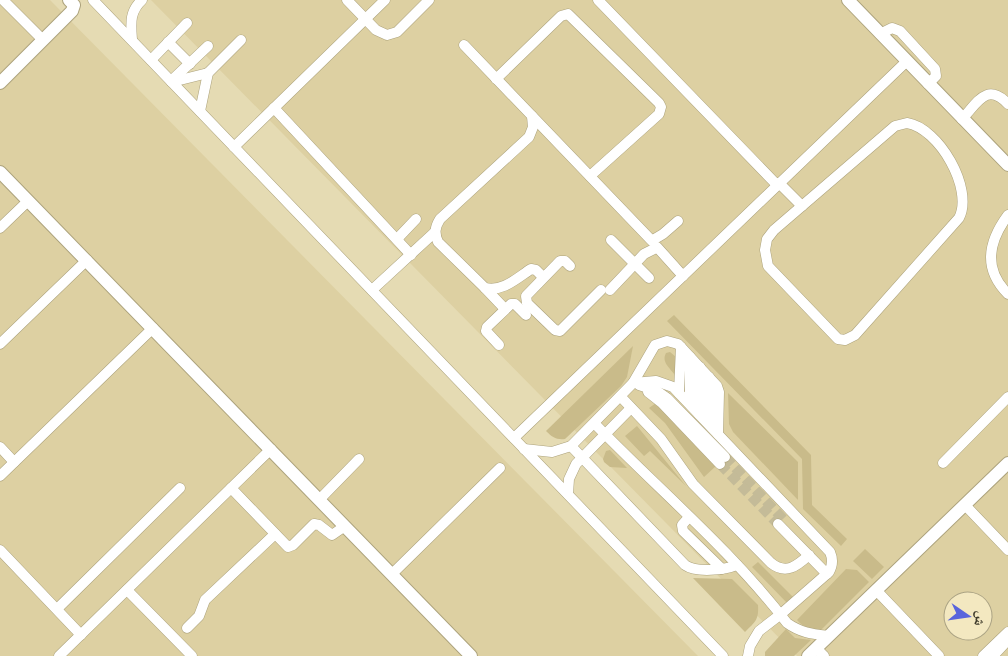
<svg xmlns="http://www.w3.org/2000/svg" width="1008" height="656" font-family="'Nunito Sans','Noto Naskh Arabic',sans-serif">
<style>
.built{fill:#ddd0a2;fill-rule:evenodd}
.green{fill:#c9bb8a}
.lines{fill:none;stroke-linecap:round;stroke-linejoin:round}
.minor-tunnel{stroke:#c4bb98;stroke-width:10;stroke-dasharray:10 5;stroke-linecap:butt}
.minor-casing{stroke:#ada37d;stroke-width:11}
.major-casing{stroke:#ada37d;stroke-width:14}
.minor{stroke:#fff;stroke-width:10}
.major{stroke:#fff;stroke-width:12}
</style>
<rect width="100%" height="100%" fill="#e5dbb3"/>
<g class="built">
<path d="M0 0H50L698 656H0Z"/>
<path d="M151 0H1008V656H797ZM953 601H983V631H953Z"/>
</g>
<g class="green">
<path d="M674 315 811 455 812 505 847 539 841 546 803 509 802 459 667 321Z"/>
<path d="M633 346 627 377 621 386 565 439C556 440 552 437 546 431Z"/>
<path d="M670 352 676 357 675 375C670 368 661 362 666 353Z"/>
<path d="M728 393 798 462V500L733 432 729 424Z"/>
<path d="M656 403 716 466 704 477 665 423 649 408Z"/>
<path d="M637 426 686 486 650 451 644 456 625 436Z"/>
<path d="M610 450 627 468 610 467 604 462 603 459 606 451Z"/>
<path d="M865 549 884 567 821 630C810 629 804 628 797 620L846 569 857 570 869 582 872 579 853 561Z"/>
<path d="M758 562 795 599 789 605 752 567Z"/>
<path d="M693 578 732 579 758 605C759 620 755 622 745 632Z"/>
<path d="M786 629 795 638 811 640 794 656H765V652Z"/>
</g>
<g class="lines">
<g class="minor-tunnel">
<path d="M725 457 783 519"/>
<path d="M720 464 778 524"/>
</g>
<g class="minor-casing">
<g id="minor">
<path d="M3 0 43 40"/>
<path d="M93 0 723 656"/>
<path d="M347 0 376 30 387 35 397 32 429 0"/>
<path d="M598 0 777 185"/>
<path d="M880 34 892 28 900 31 935 69 936 76 928 84"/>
<path d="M132 40C131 24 129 12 142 0"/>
<path d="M168 42 190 64"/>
<path d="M464 45 652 241"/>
<path d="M151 60 187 23"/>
<path d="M496 79 561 16 568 14 659 103 661 107 659 114 590 176"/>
<path d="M171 81 208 46"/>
<path d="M172 82 208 73"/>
<path d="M274 108 411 255"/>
<path d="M200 111 208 73 241 40"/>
<path d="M532 116 533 127 529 137 440 219C435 227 434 233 438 242L485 288C503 292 517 278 531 269L536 270 543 277"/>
<path d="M962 119C978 102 987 82 1008 104"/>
<path d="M907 123C939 128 974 189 959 218L855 335 845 340 838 339 768 266 765 250 767 239 774 230 895 126Z"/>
<path d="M234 147 385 0"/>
<path d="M779 183 802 206"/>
<path d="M1008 215C988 242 983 269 1008 294"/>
<path d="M0 228 28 201"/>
<path d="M397 239 416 219"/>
<path d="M611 240 649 278"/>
<path d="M653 240 663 234 678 221"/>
<path d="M657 247 683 276"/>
<path d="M570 266 565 261H560L526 296 527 303 555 330 560 331 601 290"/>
<path d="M485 288 505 309"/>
<path d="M372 290 435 232"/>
<path d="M610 290 644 254 656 248"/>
<path d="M0 344 87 260"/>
<path d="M499 345 486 331 487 327 511 304H515L526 315"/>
<path d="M709 377V424"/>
<path d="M633 383 656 381 673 387 830 552C833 559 833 565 829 572L781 614 759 631 750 646 748 656"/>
<path d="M639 385 657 391 667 398 725 457"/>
<path d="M648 392 662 403 720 464"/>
<path d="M679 393 681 347"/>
<path d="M621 397 661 439 693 484 771 563C786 575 797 566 809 555"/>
<path d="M690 404V357"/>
<path d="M699 414 700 367"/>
<path d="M595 424C659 490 731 550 787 623 801 633 813 634 829 636"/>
<path d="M514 438 907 61"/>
<path d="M571 446 685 565C696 573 725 570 737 565"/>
<path d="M0 447 14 462"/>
<path d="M524 449 552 452 571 446 633 383 655 345 667 341 678 344 717 386 719 392 718 434"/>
<path d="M943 463 1008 397"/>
<path d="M0 476 153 328"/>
<path d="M231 488 288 547 293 545 314 524 319 525 332 535 345 526"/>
<path d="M568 494 569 479 576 464 631 408"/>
<path d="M319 500 359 459"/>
<path d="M965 505 1008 550"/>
<path d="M689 517 682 525 683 531 722 569"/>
<path d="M778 524 827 574"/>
<path d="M0 550 81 635"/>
<path d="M392 574 500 468"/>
<path d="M127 590 192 656"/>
<path d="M876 590 939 656"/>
<path d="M57 609 180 488"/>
<path d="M187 628 199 616 205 600 275 534"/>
<path d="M816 648 824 656"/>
<path d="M59 656 271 449"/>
<path d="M983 656 1008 632"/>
<path d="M993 656 1006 642"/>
</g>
</g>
<g class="major-casing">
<g id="major">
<path d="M848 0 1008 165"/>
<path d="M0 83 72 11 74 5 69 0"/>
<path d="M0 172 471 656"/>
<path d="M808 656 1008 463"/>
</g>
</g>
<use href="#minor" class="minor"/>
<use href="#major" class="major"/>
</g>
<g transform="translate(968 616) rotate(103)"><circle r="24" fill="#f3e8c0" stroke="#aba384"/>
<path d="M0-4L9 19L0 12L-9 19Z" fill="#5965dc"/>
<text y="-8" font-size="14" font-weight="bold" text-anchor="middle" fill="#3f3b2b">ش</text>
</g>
</svg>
